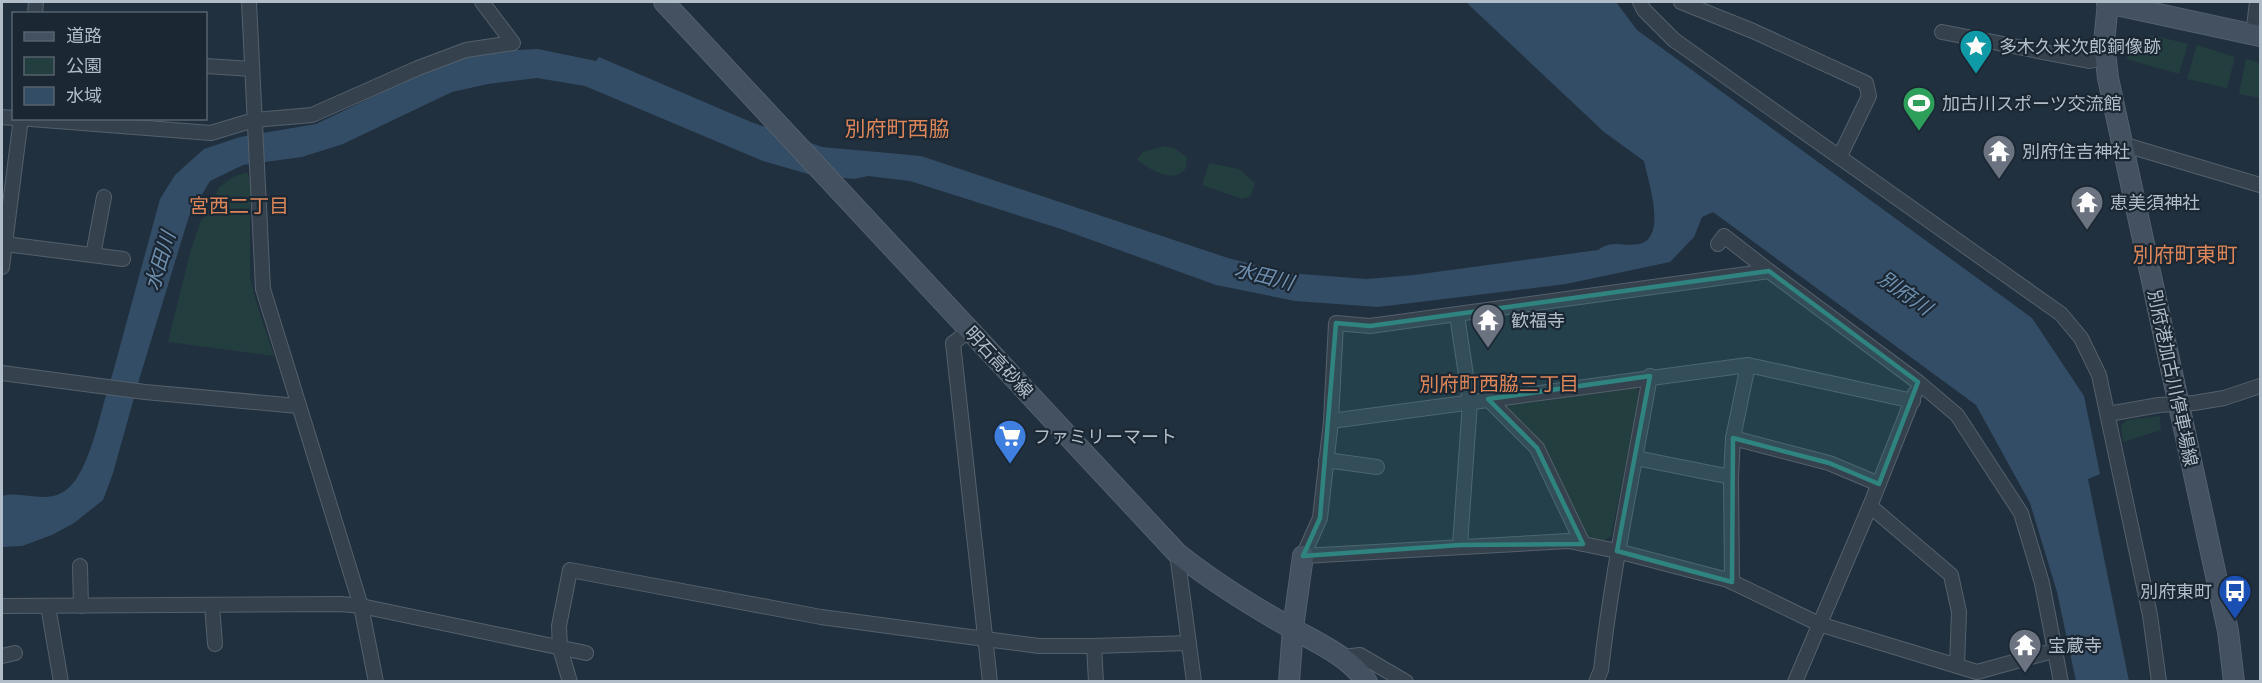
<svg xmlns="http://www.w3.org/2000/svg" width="2262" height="683" font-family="Raleway,'Noto Sans JP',sans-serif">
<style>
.green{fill:#233e3f}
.water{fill:#344d66}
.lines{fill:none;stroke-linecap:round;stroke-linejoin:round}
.street-casing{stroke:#54606c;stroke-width:16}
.secondary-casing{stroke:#54606c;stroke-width:22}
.street{stroke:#35424e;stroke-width:14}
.secondary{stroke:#435161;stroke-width:20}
.marked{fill:#2f8480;fill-opacity:0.2;stroke:#2f8480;stroke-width:4.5;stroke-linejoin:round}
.labels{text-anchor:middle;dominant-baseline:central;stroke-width:4.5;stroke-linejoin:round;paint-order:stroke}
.poi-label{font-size:18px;fill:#b1bdc9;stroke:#1b2733;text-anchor:start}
.street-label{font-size:18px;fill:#b1bdc9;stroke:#1b2733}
.neighbourhood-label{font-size:20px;fill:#dc8659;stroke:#1b2733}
.water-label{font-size:20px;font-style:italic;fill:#6f90af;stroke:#1b2733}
.quarter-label{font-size:21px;fill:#dc8659;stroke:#1b2733}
</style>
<rect width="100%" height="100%" fill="#21303e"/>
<g class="green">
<path d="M2152 35 2188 44 2179 74 2126 59 2135 43Z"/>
<path d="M2197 45 2235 57 2227 88 2187 79Z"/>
<path d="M2246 59 2260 63V98L2239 94Z"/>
<path d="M1164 146 1174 148 1187 157 1186 168C1184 170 1181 173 1178 174 1167 180 1145 167 1137 159L1143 152Z"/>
<path d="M1209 163 1239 169 1255 183 1251 196 1242 199 1202 185Z"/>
<path d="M247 172 250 181V277L256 302 274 356 168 342 192 246 201 221 212 204 219 187 233 177Z"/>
<path d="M1636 386 1640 395 1611 536 1603 541 1582 536 1561 489 1500 404Z"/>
<path d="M2160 416 2161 430 2123 442 2121 426 2127 420Z"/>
</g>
<path class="water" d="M1467 2H1616L1637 30 2032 318 2084 396 2100 474 2088 479 2129 681H2076L2057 592 2030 503 1976 405 1713 212 1702 217 1694 237 1670 262 1566 284 1378 307 1295 301 1216 285 1061 229 910 181 868 176 854 179 808 174 763 161 585 86 537 78 488 84 452 92 343 144 302 157 243 165 210 181 189 216 139 380 113 473 103 500 74 523 52 535 22 546 2 547V496C20 491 38 501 57 495 90 485 100 407 112 376L160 199 175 175 204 149 240 137 316 124 439 65 482 52 538 49 596 61 599 57 751 122 822 147 921 156 1228 258 1288 273 1366 279 1414 275 1598 250C1613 239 1623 247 1639 244 1668 238 1648 181 1644 161L1604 132 1469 5Z"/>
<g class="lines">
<g class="street-casing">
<g id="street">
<path d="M249 2 263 289 361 606 376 682"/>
<path d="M1640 2 1644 10 1674 40 2061 314 2081 338 2099 375 2150 615 2159 682"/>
<path d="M1681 2 1753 31 1866 83 1869 96 1840 156"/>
<path d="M35 14 36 2"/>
<path d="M1942 32 2089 61 2105 58"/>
<path d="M2253 34 2257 2"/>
<path d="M206 66 252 69"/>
<path d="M2 117 14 118"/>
<path d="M18 118 211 133 254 120 312 115 418 68 466 50 513 43 482 2"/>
<path d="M2122 144 2260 185"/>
<path d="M5 244 123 259"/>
<path d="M1718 244 1724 236 1769 271"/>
<path d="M93 255 104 197"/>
<path d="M2 267 21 118"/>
<path d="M1457 315 1470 402 1460 545"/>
<path d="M970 330 953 343 990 682"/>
<path d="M2 373 145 392 298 406"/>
<path d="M1488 399 1537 448 1583 544"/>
<path d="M2108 414 2159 405 2194 403 2224 398 2260 386"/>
<path d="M1331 421 1748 365 1913 401"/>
<path d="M1733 438 1829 463 1879 484"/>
<path d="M1636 458 1731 477"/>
<path d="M1326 460 1377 467"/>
<path d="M1870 506 1951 575 1959 612 1957 666"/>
<path d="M1177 553 1194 682"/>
<path d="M80 566 81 606"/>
<path d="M1732 582 1731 477 1733 438 1748 365"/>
<path d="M212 605 215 644"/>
<path d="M2 606 341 604 361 606 586 653"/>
<path d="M48 606 61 682"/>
<path d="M1094 646 1096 682"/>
<path d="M2053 651 1977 672 1819 624 1728 580 1617 551 1569 541 1303 556 1320 518 1331 421 1336 323 1370 326 1769 271 1918 382 1957 415 2021 513 2042 583 2061 682"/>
<path d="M2 656 15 653"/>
<path d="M1344 657 1360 655 1406 682"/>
<path d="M570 682 560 648 559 626 570 570 821 617 985 639 1039 646H1094L1189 643"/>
<path d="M1596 682 1601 670C1612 571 1633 474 1650 376"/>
<path d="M1795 682 1870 506 1915 393"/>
</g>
</g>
<g class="secondary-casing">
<g id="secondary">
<path d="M664 2 1177 553C1213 582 1252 606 1293 629 1320 644 1348 656 1367 682"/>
<path d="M2108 2 2104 43 2108 78 2228 631 2234 682"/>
<path d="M2107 3 2260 36"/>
<path d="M1289 682 1293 628 1303 556"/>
</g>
</g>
<use href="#street" class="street"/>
<use href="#secondary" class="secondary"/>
</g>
<path class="marked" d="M1769 271 1918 382 1879 484 1829 463 1733 438 1732 582 1617 551 1650 376 1488 399 1537 448 1583 544 1460 545 1303 556 1320 518 1336 323 1370 326Z"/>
<defs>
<g id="sight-pin" transform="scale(1.725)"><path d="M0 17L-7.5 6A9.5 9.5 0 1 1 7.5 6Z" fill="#0f9aa8" stroke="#1b2733"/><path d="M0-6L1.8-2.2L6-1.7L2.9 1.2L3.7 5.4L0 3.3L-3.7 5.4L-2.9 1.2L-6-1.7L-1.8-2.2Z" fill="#fff"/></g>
<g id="stadium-pin" transform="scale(1.725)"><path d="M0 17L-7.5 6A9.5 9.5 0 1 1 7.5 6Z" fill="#2e9e5b" stroke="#1b2733"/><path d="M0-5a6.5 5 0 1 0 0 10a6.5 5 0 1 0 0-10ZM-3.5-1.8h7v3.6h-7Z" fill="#fff"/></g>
<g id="temple-pin" transform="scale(1.725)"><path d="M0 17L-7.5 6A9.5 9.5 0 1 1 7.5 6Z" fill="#6b7280" stroke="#1b2733"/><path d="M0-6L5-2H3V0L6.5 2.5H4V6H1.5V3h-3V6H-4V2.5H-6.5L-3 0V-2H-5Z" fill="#fff"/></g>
<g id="supermarket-pin" transform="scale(1.725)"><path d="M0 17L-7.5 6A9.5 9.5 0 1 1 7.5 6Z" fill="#3f7fe0" stroke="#1b2733"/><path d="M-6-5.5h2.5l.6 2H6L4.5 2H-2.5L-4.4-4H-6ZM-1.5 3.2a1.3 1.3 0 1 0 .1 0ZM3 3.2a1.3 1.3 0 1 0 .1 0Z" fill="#fff"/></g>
<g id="bus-pin" transform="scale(1.725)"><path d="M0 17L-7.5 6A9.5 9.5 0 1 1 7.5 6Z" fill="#1a4fb4" stroke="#1b2733"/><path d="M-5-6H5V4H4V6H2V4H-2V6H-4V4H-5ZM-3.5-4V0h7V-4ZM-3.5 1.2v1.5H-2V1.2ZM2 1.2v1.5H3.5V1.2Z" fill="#fff"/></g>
</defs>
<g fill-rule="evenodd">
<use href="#sight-pin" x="1976" y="46"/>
<use href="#stadium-pin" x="1919" y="103"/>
<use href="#temple-pin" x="1999" y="151"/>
<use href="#temple-pin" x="2087" y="202"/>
<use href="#temple-pin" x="1488" y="320"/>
<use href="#supermarket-pin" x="1010" y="436"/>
<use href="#bus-pin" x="2235" y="591"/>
<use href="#temple-pin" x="2025" y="645"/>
</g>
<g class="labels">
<g class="poi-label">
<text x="1999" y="46">多木久米次郎銅像跡</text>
<text x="1942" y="103">加古川スポーツ交流館</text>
<text x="2022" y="151">別府住吉神社</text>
<text x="2110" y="202">恵美須神社</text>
<text x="1511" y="320">歓福寺</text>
<text x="1033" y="436">ファミリーマート</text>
<text x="2212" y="591" text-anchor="end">別府東町</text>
<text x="2048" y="645">宝蔵寺</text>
</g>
<g class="street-label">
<text transform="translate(999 362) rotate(47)">明石高砂線</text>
<text transform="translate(2173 378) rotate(78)">別府港加古川停車場線</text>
</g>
<g class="neighbourhood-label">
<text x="239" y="206">宮西二丁目</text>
<text x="1499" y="384">別府町西脇三丁目</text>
</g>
<g class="water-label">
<text transform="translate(160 261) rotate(-73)">水田川</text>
<text transform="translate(1264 276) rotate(14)">水田川</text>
<text transform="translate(1905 293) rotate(35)">別府川</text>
</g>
<g class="quarter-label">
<text x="897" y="128">別府町西脇</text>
<text x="2185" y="254">別府町東町</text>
</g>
</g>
<rect width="2262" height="683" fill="none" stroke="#b1bdc9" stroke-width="6"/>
<rect x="12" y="12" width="195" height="108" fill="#1b2733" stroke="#57636f" stroke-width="1.5"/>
<rect x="24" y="32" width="30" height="9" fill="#435161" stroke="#57636f" stroke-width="1.5"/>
<text x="66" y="42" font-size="18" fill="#b1bdc9">道路</text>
<rect x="24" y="57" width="30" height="18" fill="#233e3f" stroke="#57636f" stroke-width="1.5"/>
<text x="66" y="72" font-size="18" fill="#b1bdc9">公園</text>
<rect x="24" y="87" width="30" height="18" fill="#344d66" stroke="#57636f" stroke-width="1.5"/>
<text x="66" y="102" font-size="18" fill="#b1bdc9">水域</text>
</svg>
